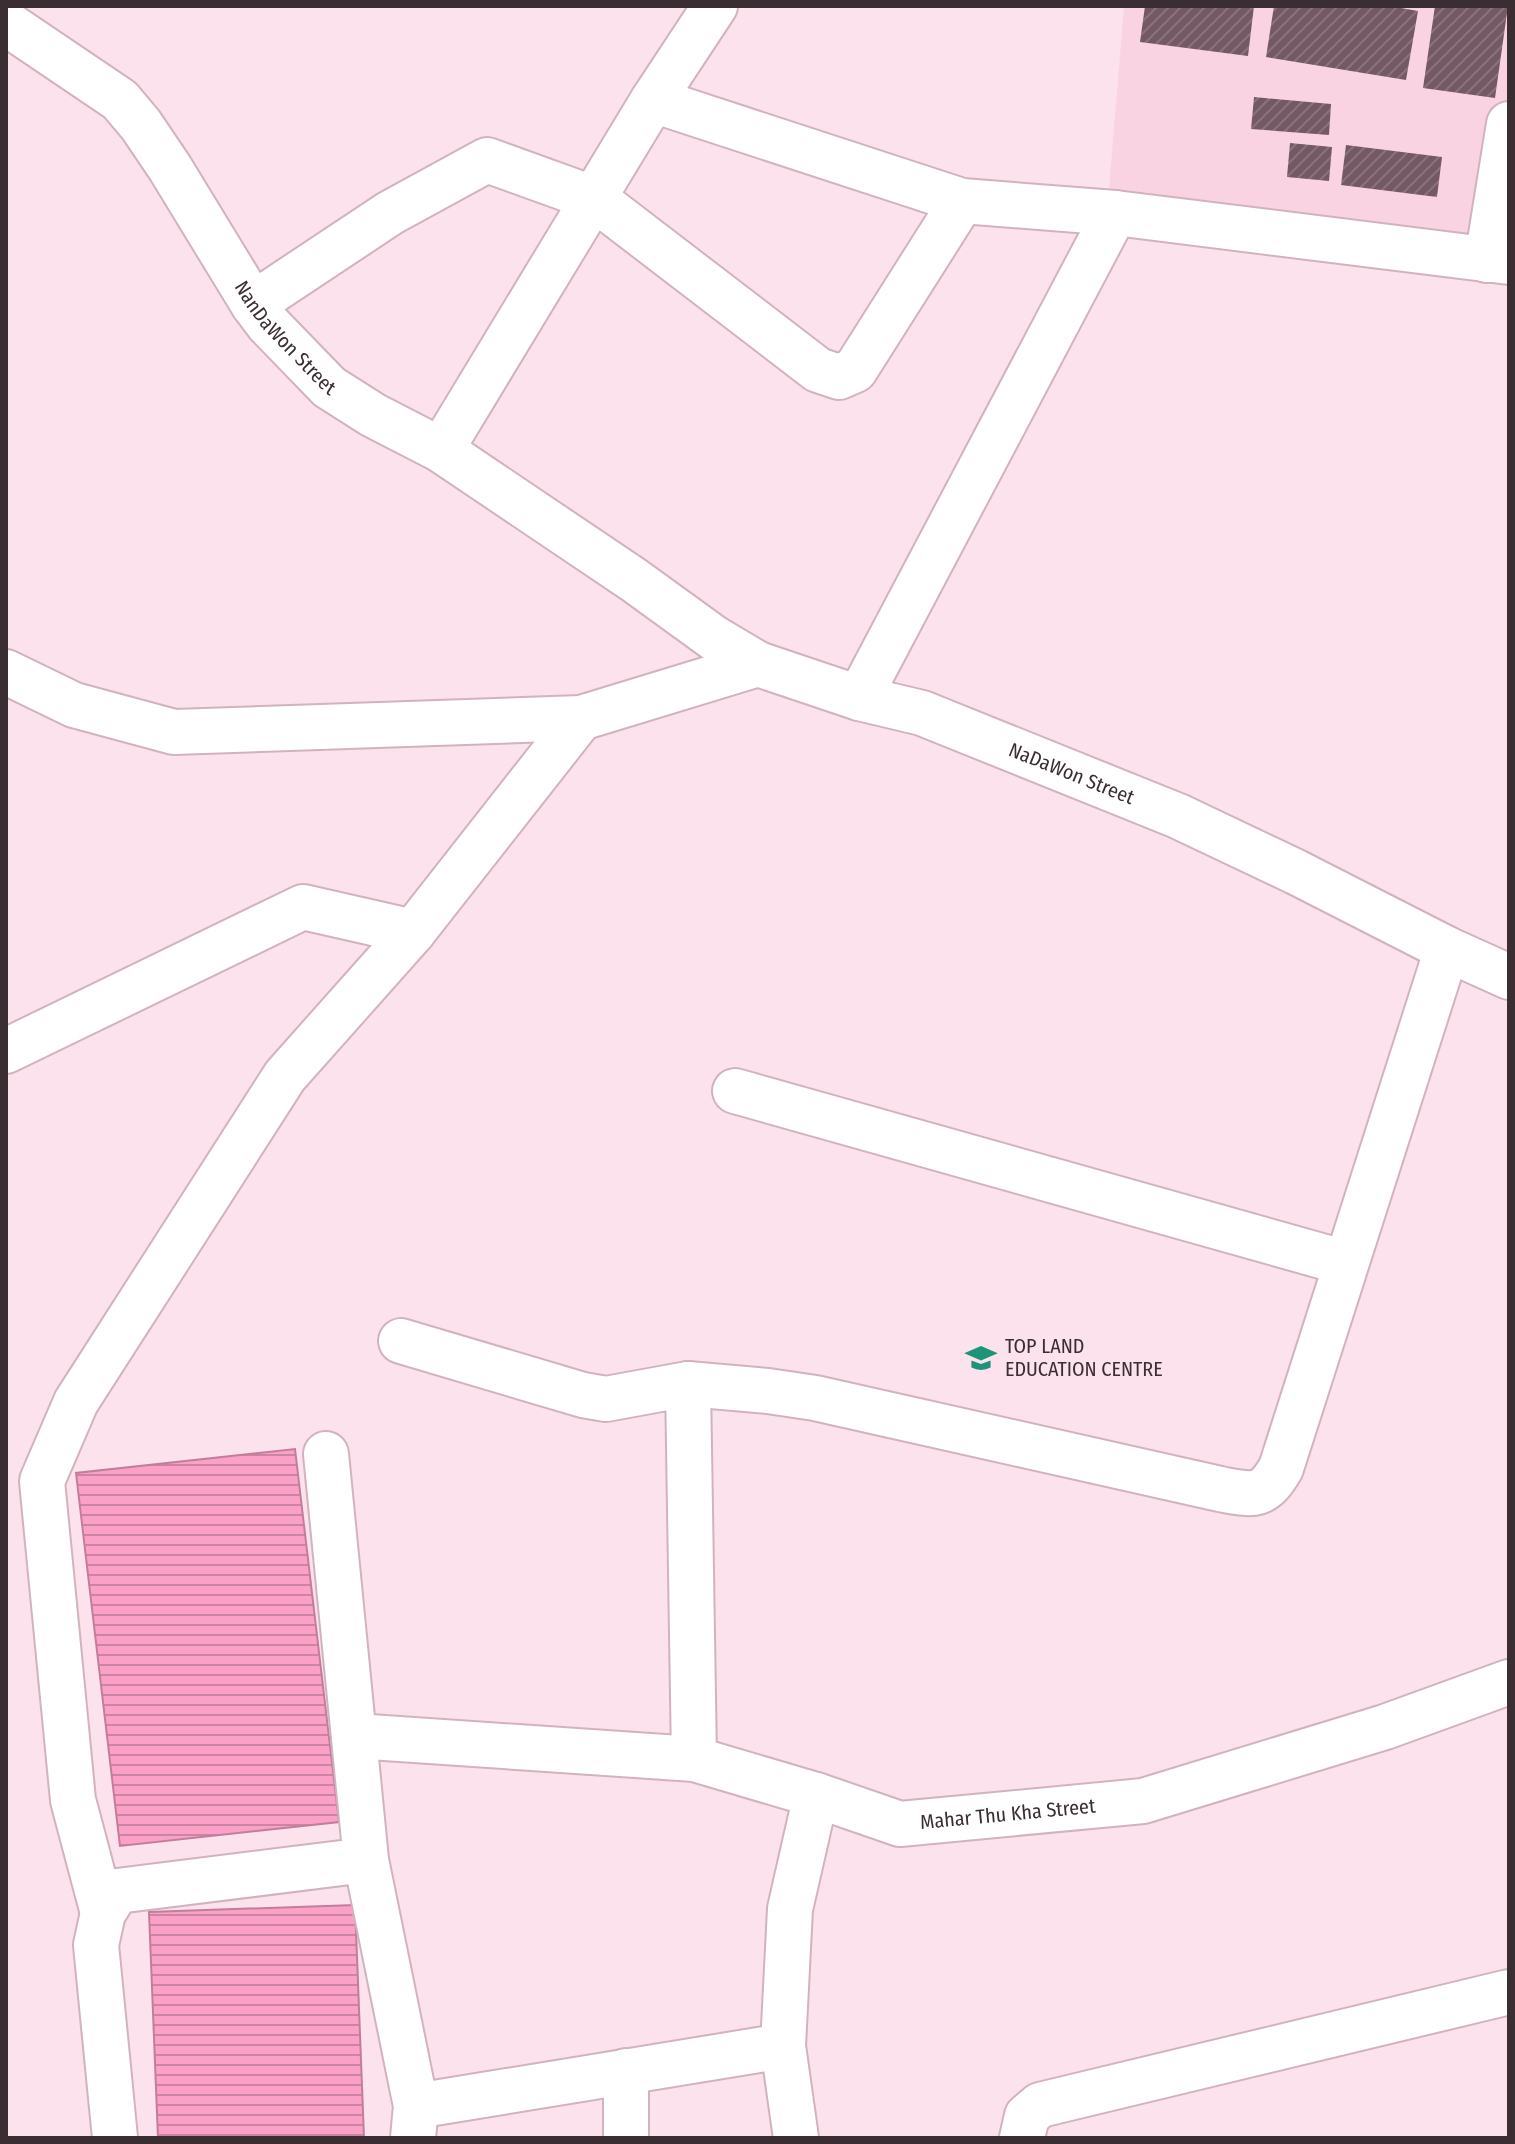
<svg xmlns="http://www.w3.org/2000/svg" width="1515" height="2144" font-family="'Fira Sans Condensed',sans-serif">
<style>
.built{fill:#fad3e2}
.water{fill:url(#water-rules);stroke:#c17e9b;stroke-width:2}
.building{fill:url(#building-hatch)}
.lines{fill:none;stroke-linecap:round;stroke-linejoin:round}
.minor-casing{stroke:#d1b3bf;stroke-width:48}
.minor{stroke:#fff;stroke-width:44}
.labels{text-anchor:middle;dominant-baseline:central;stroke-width:8;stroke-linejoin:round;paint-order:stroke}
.street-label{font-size:20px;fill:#3a2e33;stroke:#fce2ec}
.poi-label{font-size:20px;fill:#3a2e33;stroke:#fce2ec;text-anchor:start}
</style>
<defs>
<pattern id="water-rules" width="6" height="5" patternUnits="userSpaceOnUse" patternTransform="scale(2)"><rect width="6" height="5" fill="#fba1c8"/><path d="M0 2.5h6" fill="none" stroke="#cc84a3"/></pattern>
<pattern id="building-hatch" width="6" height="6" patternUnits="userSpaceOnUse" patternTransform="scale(2)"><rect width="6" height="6" fill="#745964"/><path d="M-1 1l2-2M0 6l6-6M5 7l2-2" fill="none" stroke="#88737c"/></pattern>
</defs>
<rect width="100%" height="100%" fill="#fce2ec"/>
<path class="built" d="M1124 6H1509V250L1109 189Z"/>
<g class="water">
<path d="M295 1449 339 1822 120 1846 76 1473Z"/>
<path d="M355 1905 364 2138H158L149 1912Z"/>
</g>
<g class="building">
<path d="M1145 6H1254L1248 56 1140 42Z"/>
<path d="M1274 6H1390L1418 11 1406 80 1266 57Z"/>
<path d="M1435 6H1508L1495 98 1423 88Z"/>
<path d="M1254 97 1331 104 1329 135 1251 129Z"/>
<path d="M1290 143 1332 147 1329 181 1287 177Z"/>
<path d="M1346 145 1442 157 1437 197 1341 185Z"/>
</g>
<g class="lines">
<g class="minor-casing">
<g id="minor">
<path id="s1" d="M6 23 120 100 141 125 170 168 253 304 268 324 329 387 373 415 441 450 634 580 714 638 758 664 859 698 922 713 1178 816 1296 872 1447 949 1509 977"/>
<path d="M653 100 962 201 1115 213 1509 262"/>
<path d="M1487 260 1509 124"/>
<path d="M253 304 390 213 487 160 595 199 818 370 839 377 855 370 962 201"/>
<path d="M441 450 653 100 715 6"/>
<path d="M6 672 74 705 174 732 581 718 758 664"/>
<path d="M859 698 1115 213"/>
<path d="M6 1051 303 907 413 932"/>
<path d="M735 1091 1346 1263"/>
<path d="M401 1341 583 1395 606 1399 688 1384 768 1391 815 1398 1220 1489C1253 1495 1263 1499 1281 1468L1447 949"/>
<path d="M688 1384 694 1759"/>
<path d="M326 1454 366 1860 416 2106 413 2138"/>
<path id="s2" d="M355 1736 694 1759 816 1795 900 1824 1143 1801 1385 1727 1509 1682"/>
<path d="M103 1913 73 1800 42 1481 76 1402 285 1076 413 932 581 718"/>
<path d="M416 2106 783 2046"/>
<path d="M115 2138 96 1945 103 1913 117 1891 366 1860"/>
<path d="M626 2138V2071"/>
<path d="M796 2138 783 2046 790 1909 816 1795"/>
<path d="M1022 2138 1027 2116 1040 2105 1509 1992"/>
</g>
</g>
<use href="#minor" class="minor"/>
</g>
<defs>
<g id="school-bare" transform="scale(2.4)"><path d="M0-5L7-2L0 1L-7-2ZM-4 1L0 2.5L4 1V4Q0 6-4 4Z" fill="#1d9378" stroke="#fce2ec" stroke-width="2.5" paint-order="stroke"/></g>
</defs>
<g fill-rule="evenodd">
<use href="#school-bare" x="981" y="1358"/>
</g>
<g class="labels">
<g class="street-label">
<text stroke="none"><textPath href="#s1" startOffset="428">NanDaWon Street</textPath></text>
<text stroke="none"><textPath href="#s1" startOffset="1338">NaDaWon Street</textPath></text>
<text stroke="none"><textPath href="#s2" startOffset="664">Mahar Thu Kha Street</textPath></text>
</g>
<g class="poi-label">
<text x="1005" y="1346">TOP LAND<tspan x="1005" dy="23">EDUCATION CENTRE</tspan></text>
</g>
</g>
<rect width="1515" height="2144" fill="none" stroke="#3a2e33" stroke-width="16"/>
</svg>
